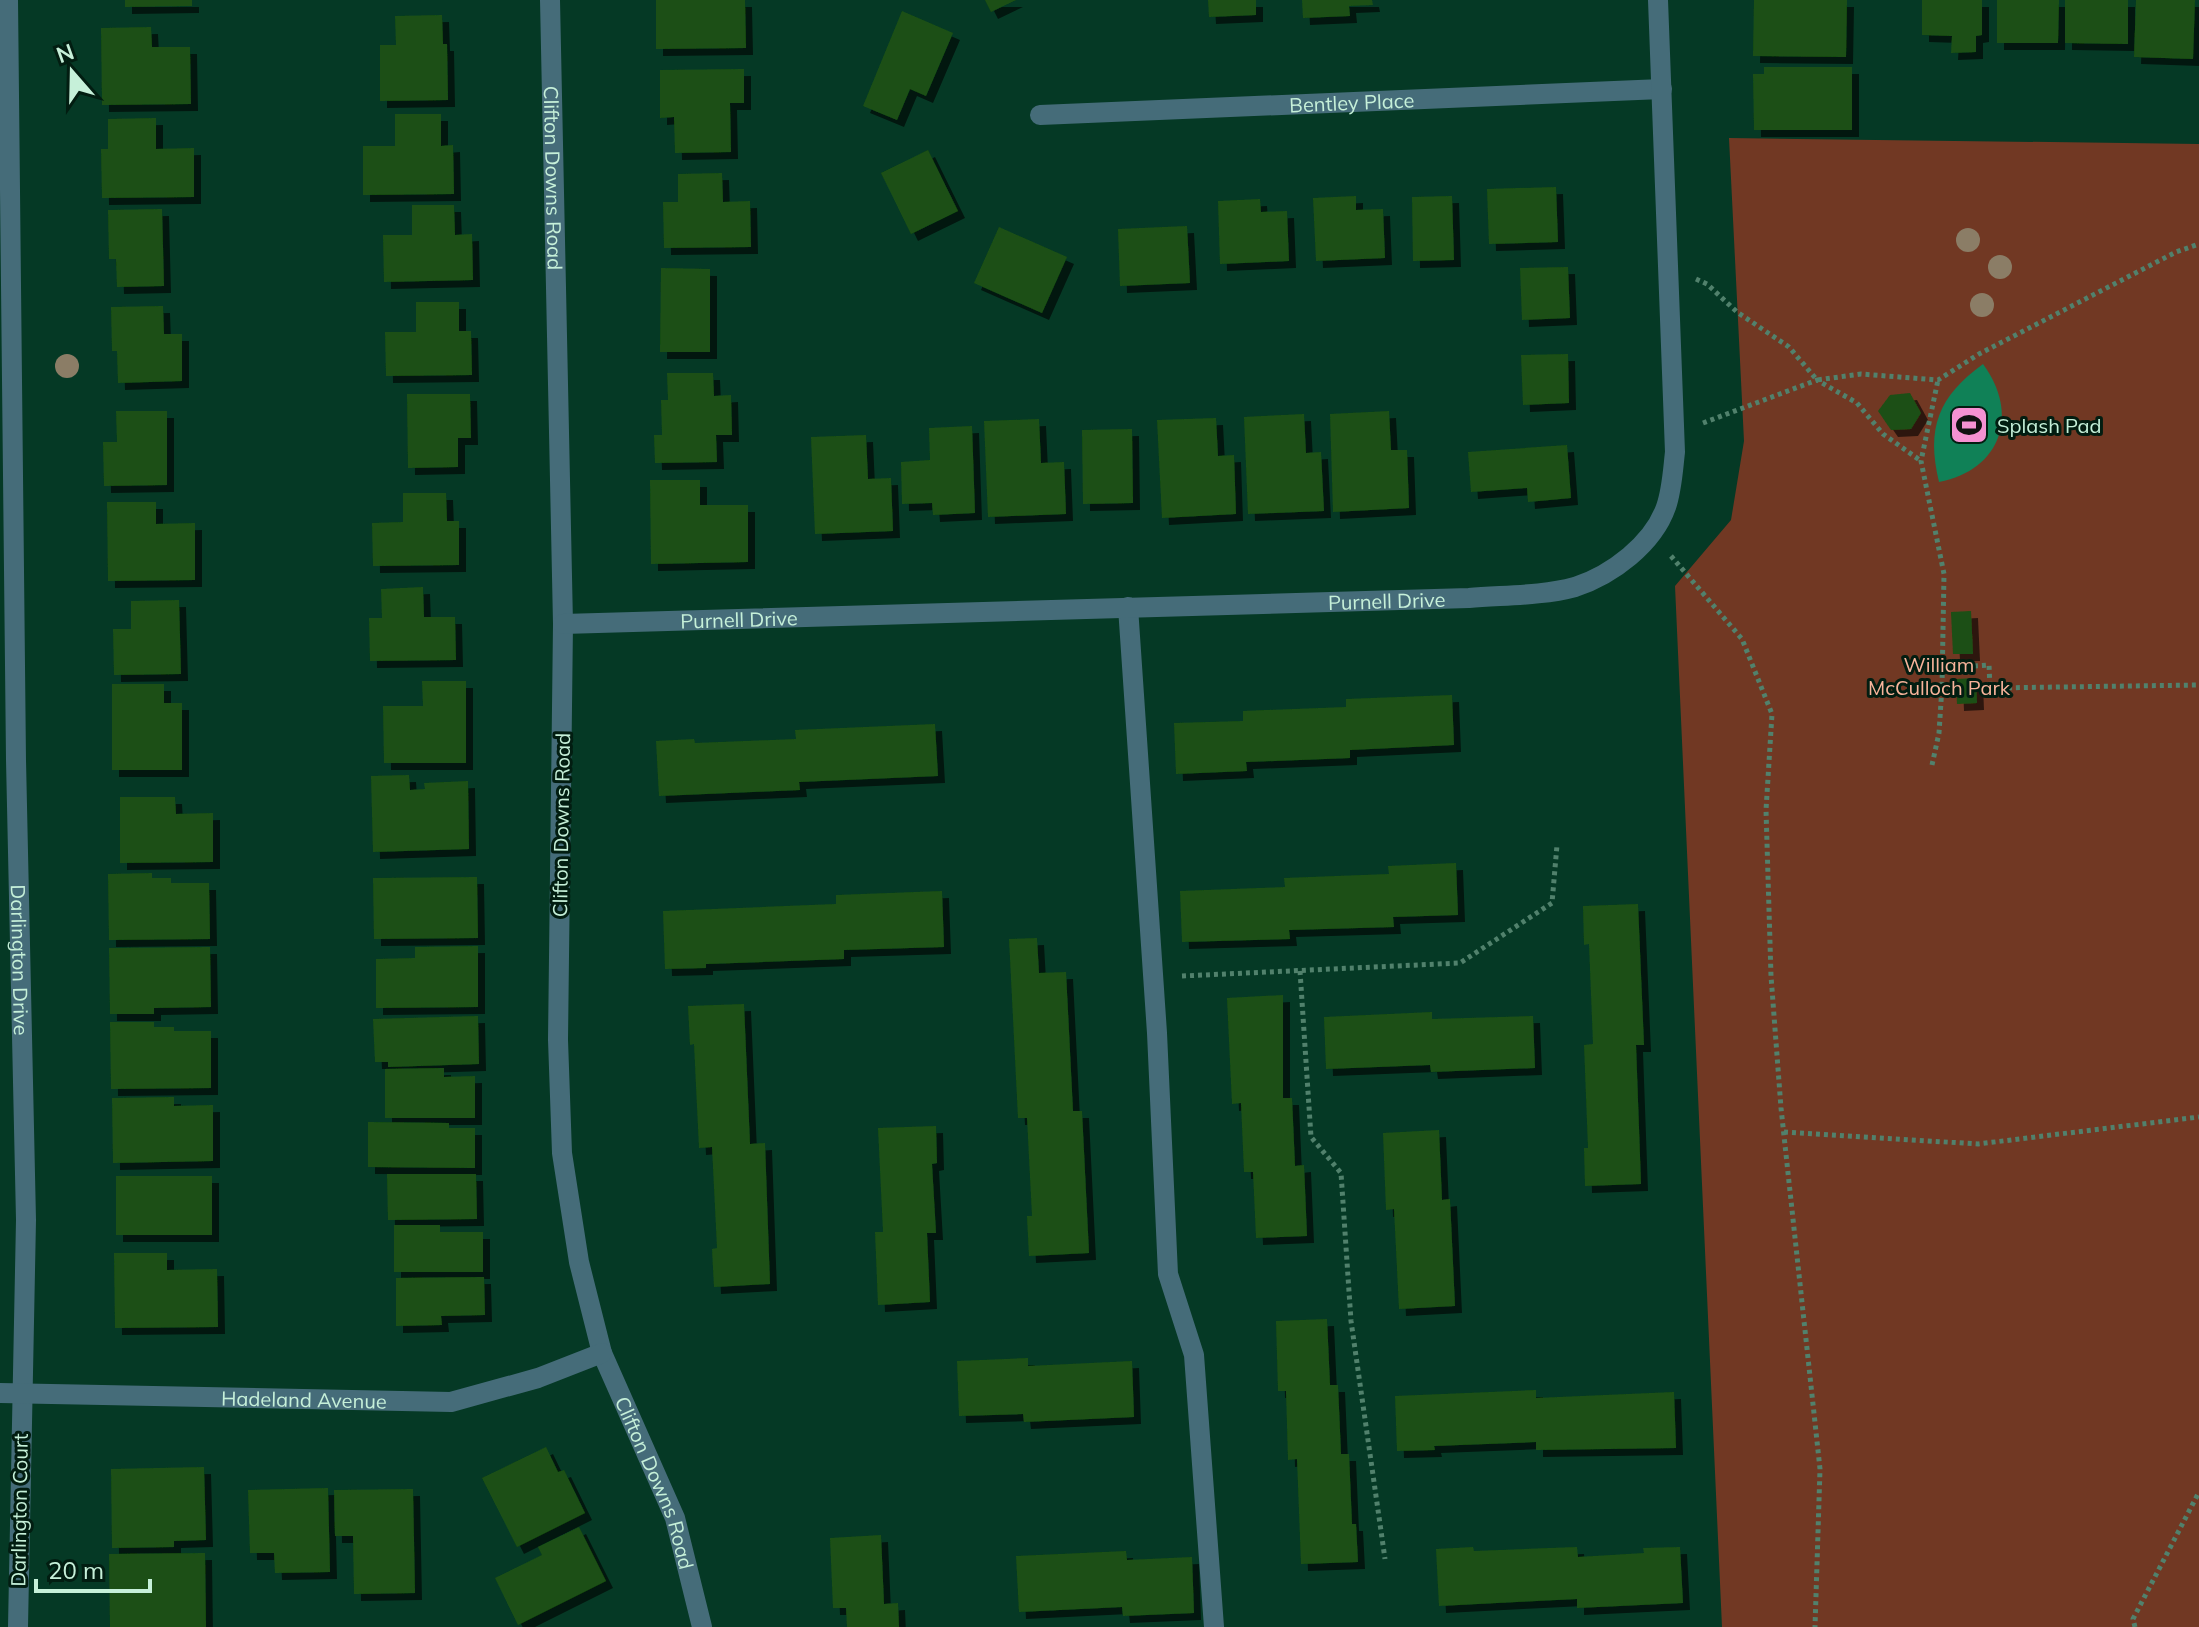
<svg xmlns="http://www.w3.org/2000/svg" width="2199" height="1627" font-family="Mulish,sans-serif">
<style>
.green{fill:#713823}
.water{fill:#108157}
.building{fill:#1b5014;filter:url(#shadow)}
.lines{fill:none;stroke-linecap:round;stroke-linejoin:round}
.path{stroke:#51816c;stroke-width:5;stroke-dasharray:4 4;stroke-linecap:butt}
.lane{stroke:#456c79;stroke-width:20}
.street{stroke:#456c79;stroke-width:20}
.tree{fill:#8b7d66}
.labels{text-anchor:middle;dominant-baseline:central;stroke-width:6;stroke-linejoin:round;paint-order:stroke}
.street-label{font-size:20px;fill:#c6f0d9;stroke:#021d11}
.poi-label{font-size:20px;fill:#c6f0d9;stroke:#021d11;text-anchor:start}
.park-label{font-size:20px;fill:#f8b49b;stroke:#021d11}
</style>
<defs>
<filter id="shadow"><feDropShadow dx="7" dy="7" stdDeviation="0" flood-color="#0009"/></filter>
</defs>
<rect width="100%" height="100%" fill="#053925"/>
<path class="green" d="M1729 138 2199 144V1627H1722L1675 586 1731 520 1744 441Z"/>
<path class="water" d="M1983 364C2020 414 2001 470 1939 482 1926 428 1938 397 1983 364Z"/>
<g class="building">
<path d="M125 0H192V6L125 7Z"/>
<path d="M656 0H745L746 48 656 49Z"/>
<path d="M985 0H1016L991 12Z"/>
<path d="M1208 0H1256V15L1209 17Z"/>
<path d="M1302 0H1372L1373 5 1349 6 1350 16 1303 18Z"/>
<path d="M1754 0H1847L1846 57 1753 56Z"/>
<path d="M1922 0H1982V35L1976 36V52L1951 53 1952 36 1922 35Z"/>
<path d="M1997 0H2059L2058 43H1997Z"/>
<path d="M2065 0H2128V44L2065 43Z"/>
<path d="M2136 0H2195L2193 59 2134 57Z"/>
<path d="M902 11 953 33 926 96 910 89 897 120 863 106Z"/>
<path d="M442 15 443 44H447L448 100 380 101V45H396L395 16Z"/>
<path d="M151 27 152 47H190L191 104 102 105 101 28Z"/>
<path d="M1764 67H1852V130H1754L1753 74H1764Z"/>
<path d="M744 69V103H730L731 152 675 153 674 117 660 118V70Z"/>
<path d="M395 114H441V146L453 145 454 194 363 195V146H395Z"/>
<path d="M156 118V149L194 148V197L102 198 101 149H108V119Z"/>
<path d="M928 150 958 211 911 234 881 173Z"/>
<path d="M722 173 723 202 750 201 751 247 664 248 663 202H678V174Z"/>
<path d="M1556 187 1558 242 1489 244 1487 189Z"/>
<path d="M1356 196V210L1383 209 1385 258 1316 261 1313 198Z"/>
<path d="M1452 196 1454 260 1413 261 1412 197Z"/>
<path d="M1260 199 1261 212 1287 211 1289 261 1220 264 1218 201Z"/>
<path d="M412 205H454L455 235 472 234 473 280 384 282 383 235H412Z"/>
<path d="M162 209 164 286 117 287 116 259H109L108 210Z"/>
<path d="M1187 226 1190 283 1120 286 1118 229Z"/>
<path d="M999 227 1067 257 1042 313 974 283Z"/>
<path d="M1568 267 1570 318 1522 320 1520 268Z"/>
<path d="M661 268 710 269V352H660Z"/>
<path d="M416 302H459V331H471L472 375 386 376 385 332H416Z"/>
<path d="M163 306 164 334H182V381L118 383 117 351H112L111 307Z"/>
<path d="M1568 354 1569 403 1523 405 1521 355Z"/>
<path d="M667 373H713L714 396 731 395 732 435H716L717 462 655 463 654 435H662L661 400H668Z"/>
<path d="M1910 393 1921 413 1911 429 1891 430 1878 411 1890 395Z"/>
<path d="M407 394H470L471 438H458V467L408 468Z"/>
<path d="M116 411H167V485L104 486 103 442H117Z"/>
<path d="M1389 411 1391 450H1407L1409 508 1333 512 1330 414Z"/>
<path d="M1304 414 1306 453 1321 452 1324 511 1248 514 1244 417Z"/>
<path d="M1216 418 1218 456 1234 455 1236 514 1162 518 1157 420Z"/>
<path d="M1039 419 1041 463 1064 462 1066 514 988 517 984 421Z"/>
<path d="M972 426 975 513 933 515 932 503 902 504 901 462 930 460 929 428Z"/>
<path d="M1132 429 1133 503 1083 504 1082 430Z"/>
<path d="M866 435 868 479 891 478 893 531 815 534 811 437Z"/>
<path d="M1567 445 1571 498 1528 502 1527 488 1471 492 1468 452Z"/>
<path d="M650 480H700V505H748V562L651 564Z"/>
<path d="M403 493H446L447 521H459V565L373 566 372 523 403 522Z"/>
<path d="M107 502H156V524L195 523V580L108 581Z"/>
<path d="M423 587 424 617H455L456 660 370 661 369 618H382L381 589Z"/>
<path d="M179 600 181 674 114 675 113 629H131V601Z"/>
<path d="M1971 611 1973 654H1953L1951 612Z"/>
<path d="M1976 678 1977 703 1957 704 1956 679Z"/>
<path d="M422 681H466V763H384L383 706H423Z"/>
<path d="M112 684H164V703H182V770H112Z"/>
<path d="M1452 695 1454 745 1350 750V758L1246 762 1247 771 1176 774 1174 723 1243 721V711L1346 707V699Z"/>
<path d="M935 724 938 776 799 782 800 790 659 796 656 741 694 739 695 743 796 739 795 730Z"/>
<path d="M409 775 410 790 425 789 424 783 468 781 469 849 373 852 371 776Z"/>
<path d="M120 797H175L176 814 213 813V862L120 863Z"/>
<path d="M1456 863 1458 915 1393 917 1394 927 1289 930 1290 939 1182 942 1180 891 1285 887 1284 878 1389 874 1388 866Z"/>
<path d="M152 873V878H171V883H209L210 939 109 940 108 874Z"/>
<path d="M477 877 478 938 374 939 373 878Z"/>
<path d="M942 891 944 947 844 950V959L706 964V968L665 969 663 911 836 904V895Z"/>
<path d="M1638 904 1644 1045H1636L1641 1184 1585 1186 1584 1148H1588L1584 1045 1593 1044 1589 944 1584 945 1583 906Z"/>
<path d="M1037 938 1039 973 1066 972 1073 1111H1082L1089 1253 1029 1256 1027 1216H1032L1027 1118H1018L1009 939Z"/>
<path d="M478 946V1007L376 1008V959L415 958V947Z"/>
<path d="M210 947 211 1007 154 1008V1014H110L109 948Z"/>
<path d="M1283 995V1098H1292L1295 1166 1304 1165 1307 1236 1256 1238 1253 1172H1244L1241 1103 1232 1104 1227 998Z"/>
<path d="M744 1004 750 1144 765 1143 770 1284 714 1287 712 1249 717 1248 712 1147 699 1148 694 1044 690 1045 688 1006Z"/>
<path d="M1432 1012V1019L1533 1016 1535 1068 1431 1072 1430 1065 1326 1069 1324 1017Z"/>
<path d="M478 1016 479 1064 388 1067V1062H375L373 1019Z"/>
<path d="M110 1022H154V1027H174V1031H211V1088L111 1089Z"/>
<path d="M444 1068V1077L475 1076V1118H385V1069Z"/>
<path d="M174 1097V1106L213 1105V1161L113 1163 112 1098Z"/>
<path d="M368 1122 449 1123V1128H475V1168L368 1167Z"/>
<path d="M936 1126 937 1163 932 1164 936 1233H927L930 1302 878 1305 875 1232H883L878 1128Z"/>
<path d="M1439 1130 1442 1200 1450 1199 1455 1306 1399 1309 1394 1209 1386 1210 1383 1133Z"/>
<path d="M387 1174H476L477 1219 388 1220Z"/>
<rect x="116" y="1176" width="96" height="59"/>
<path d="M394 1225H440V1232H483V1272H394Z"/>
<path d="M114 1253H167V1270L217 1269 218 1327 115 1328Z"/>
<path d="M484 1277 485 1315 441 1316 442 1325 396 1326V1278Z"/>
<path d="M1327 1319 1330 1385H1338L1341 1454H1349L1352 1524H1356L1358 1562 1301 1564 1297 1459 1288 1460 1286 1391H1278L1276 1321Z"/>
<path d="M1028 1358V1366L1132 1361 1134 1417 1024 1422 1023 1414 959 1416 957 1361Z"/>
<path d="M1536 1390V1398L1674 1392 1676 1448 1536 1450V1442L1434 1446 1435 1450 1397 1451 1395 1396Z"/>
<path d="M546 1447 558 1472 564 1470 585 1513 517 1547 482 1478Z"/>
<path d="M204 1467 206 1540 174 1541V1547L112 1548 111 1469Z"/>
<path d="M328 1488 330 1572 275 1573 274 1553H250L248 1490Z"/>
<path d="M413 1489 415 1593 354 1594 353 1536H335L334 1490Z"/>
<path d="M579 1527 606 1581 518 1625 495 1578 542 1555 538 1547Z"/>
<path d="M881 1535 884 1604 898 1603 899 1627H847L846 1608H833L830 1538Z"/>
<path d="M1473 1547 1474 1551 1577 1547 1578 1557 1644 1553 1643 1548 1680 1547 1683 1603 1577 1608V1599L1439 1606 1436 1549Z"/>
<path d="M1126 1551 1127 1560 1192 1557 1194 1613 1123 1616 1122 1607 1019 1612 1016 1556Z"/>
<path d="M205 1553 206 1627H110L109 1554Z"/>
</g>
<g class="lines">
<g class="path">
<path d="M1696 279 1707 284 1737 312 1789 347 1817 380 1861 374 1938 380 1979 354 2176 252 2199 244"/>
<path d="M1703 423 1817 380 1857 403 1883 434 1921 461"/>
<path d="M1671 556 1742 639 1772 714 1766 810 1771 976 1781 1108 1820 1469 1815 1627"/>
<path d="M1942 668 1989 665 1990 688 2199 685"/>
<path d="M1932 765 1939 733 1942 686 1944 574 1921 461 1938 380"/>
<path d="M1300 971 1311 1137 1341 1173 1351 1321 1385 1559"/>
<path d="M1182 976 1460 963 1552 903 1557 845"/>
<path d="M1784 1132 1978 1144 2199 1117"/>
<path d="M2135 1627 2133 1619 2199 1492"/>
</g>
<path class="lane" d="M1128 607 1157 1033 1168 1274 1194 1355 1214 1627"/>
<g class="street">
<path id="s1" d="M8 0 16 760 26 1220 18 1627"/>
<path id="s2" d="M550 0 563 624 558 1040 562 1153 579 1262 602 1353 675 1518 702 1627"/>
<path id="s3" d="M1040 115 1662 89"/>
<path id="s4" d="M563 624 1469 598C1503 595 1542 596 1575 587 1612 575 1653 544 1666 507 1672 490 1673 469 1675 452L1658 0"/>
<path id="s5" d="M0 1393 451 1402 538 1378 602 1353"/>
</g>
</g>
<g class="tree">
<circle cx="1968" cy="240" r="12"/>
<circle cx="2000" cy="267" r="12"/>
<circle cx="1982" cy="305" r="12"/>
<circle cx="67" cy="366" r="12"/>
</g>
<defs>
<g id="stadium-square" transform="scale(2)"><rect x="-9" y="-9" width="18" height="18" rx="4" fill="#f591d2" stroke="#021d11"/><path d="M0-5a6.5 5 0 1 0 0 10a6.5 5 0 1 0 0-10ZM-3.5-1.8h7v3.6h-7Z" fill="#111"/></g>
</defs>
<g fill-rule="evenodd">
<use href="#stadium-square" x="1969" y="425"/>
</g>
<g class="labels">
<g class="street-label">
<text stroke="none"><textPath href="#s3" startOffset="312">Bentley Place</textPath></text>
<text stroke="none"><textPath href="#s2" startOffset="178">Clifton Downs Road</textPath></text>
<text stroke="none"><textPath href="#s4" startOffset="824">Purnell Drive</textPath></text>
<text stroke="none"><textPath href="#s4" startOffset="176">Purnell Drive</textPath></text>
<text transform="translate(561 825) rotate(-89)">Clifton Downs Road</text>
<text stroke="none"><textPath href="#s1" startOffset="960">Darlington Drive</textPath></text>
<text stroke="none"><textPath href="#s5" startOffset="304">Hadeland Avenue</textPath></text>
<text stroke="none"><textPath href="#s2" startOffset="1498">Clifton Downs Road</textPath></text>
<text transform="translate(19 1510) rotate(-89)">Darlington Court</text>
</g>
<g class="poi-label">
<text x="1997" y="425">Splash Pad</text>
</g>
<g class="park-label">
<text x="1939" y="664">William<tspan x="1939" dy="23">McCulloch Park</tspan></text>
</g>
</g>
<g transform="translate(72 72) rotate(340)" stroke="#021d11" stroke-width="6" paint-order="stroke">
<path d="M0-6L14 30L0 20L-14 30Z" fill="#c6f0d9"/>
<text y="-12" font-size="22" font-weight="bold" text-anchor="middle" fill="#c6f0d9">N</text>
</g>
<path d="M36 1579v12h114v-12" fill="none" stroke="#c6f0d9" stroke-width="4"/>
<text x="48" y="1579" font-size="24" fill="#c6f0d9" stroke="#021d11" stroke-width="6" paint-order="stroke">20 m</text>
</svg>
